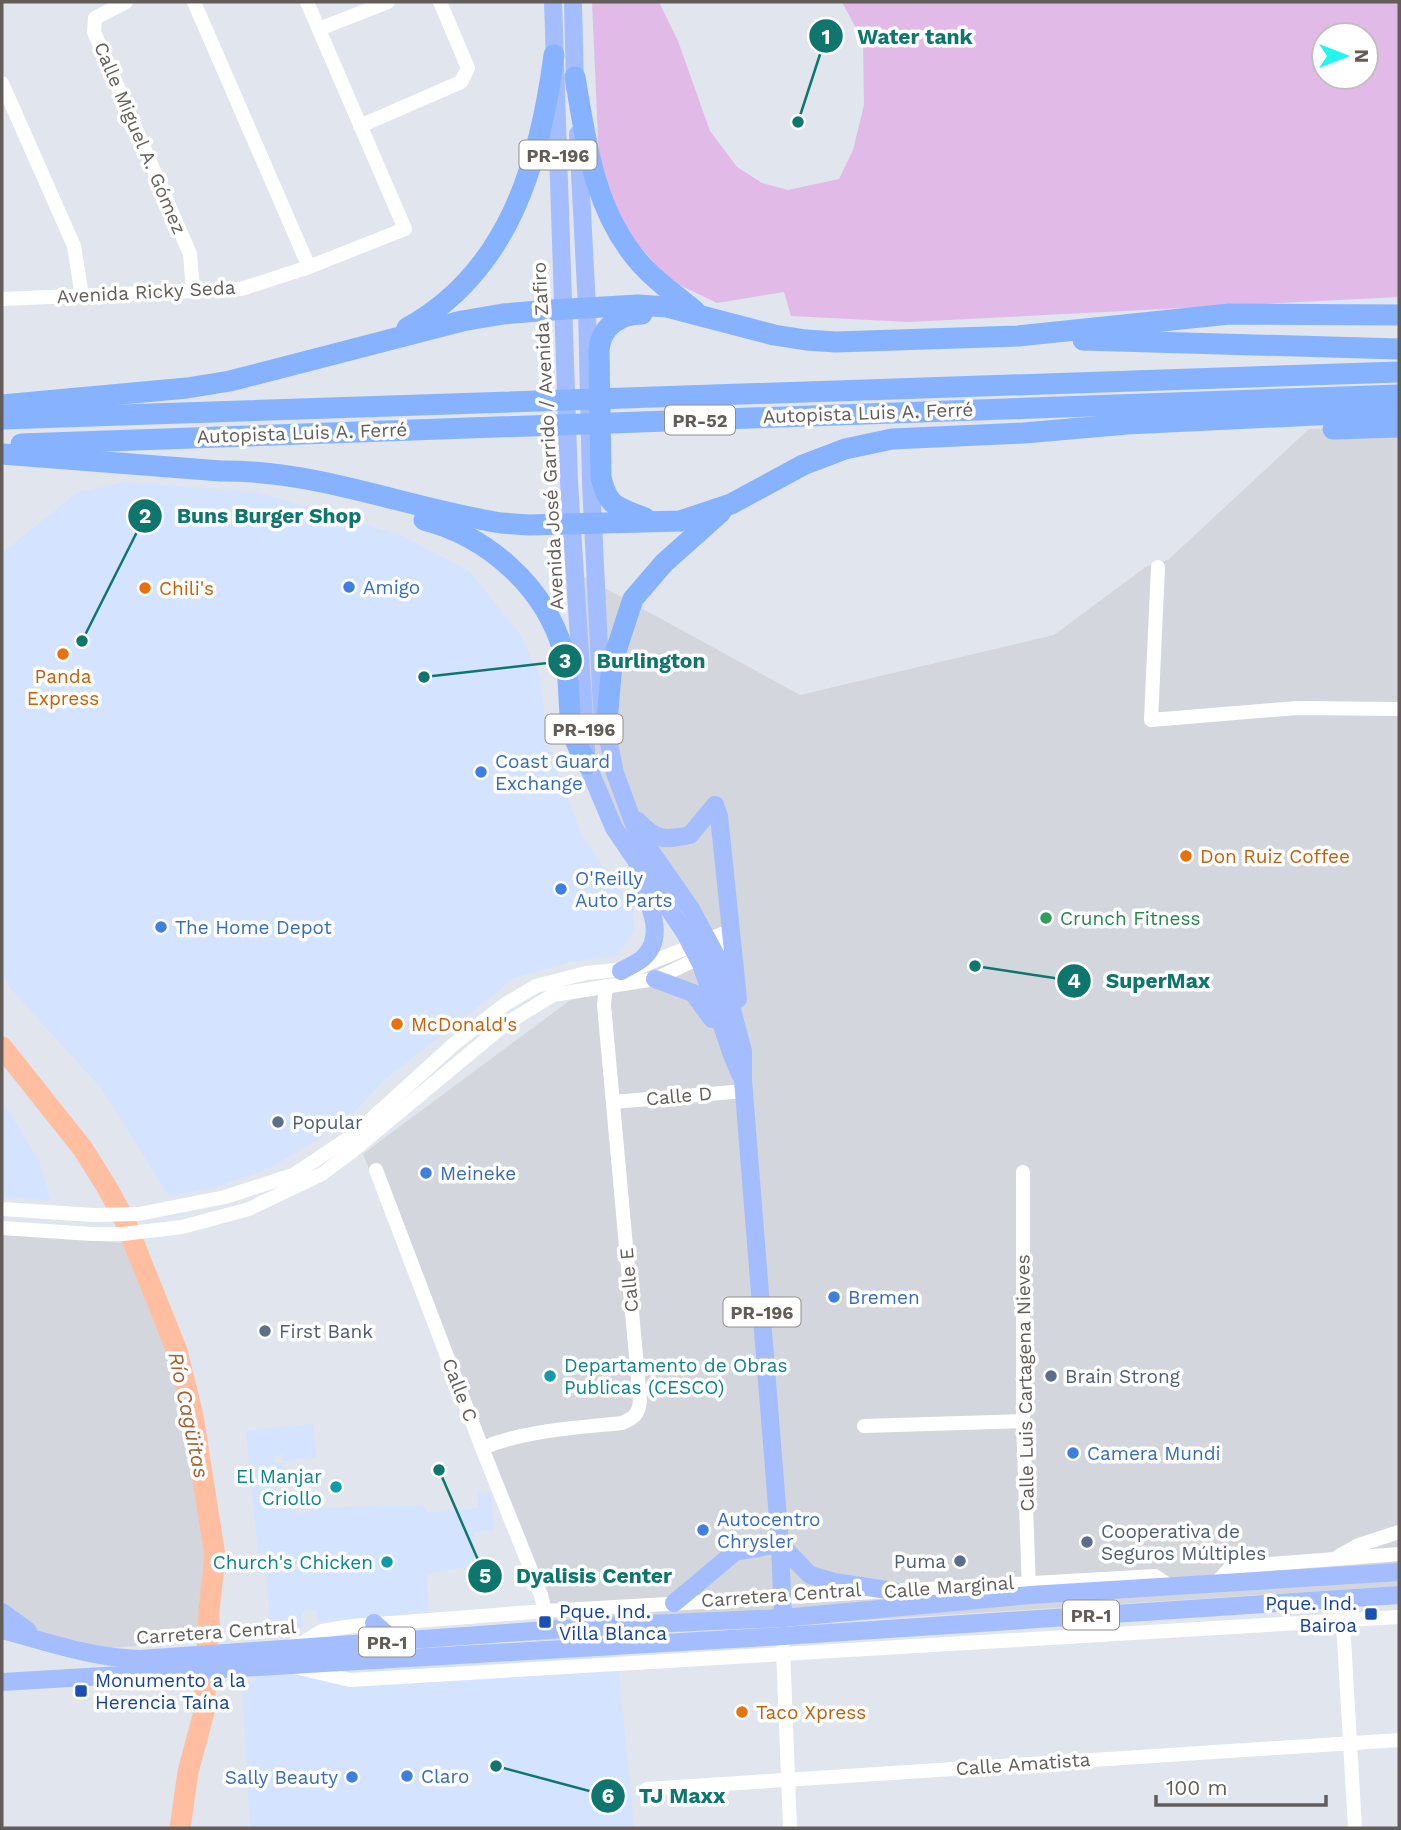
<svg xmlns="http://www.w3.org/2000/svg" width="1401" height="1830" font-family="'Work Sans',sans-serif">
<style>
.commercial{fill:#d4e3ff}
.industrial{fill:#d3d6dc}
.green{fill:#e2bae8;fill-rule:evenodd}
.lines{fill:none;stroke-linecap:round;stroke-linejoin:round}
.river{stroke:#ffbe9f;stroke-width:21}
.minor{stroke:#fff;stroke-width:14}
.major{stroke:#a4bdff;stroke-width:18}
.highway{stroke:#86b2ff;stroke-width:21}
.shop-dot{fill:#3f7fe0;stroke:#fff;stroke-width:2.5}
.food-dot{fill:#e8710a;stroke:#fff;stroke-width:2.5}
.leisure-dot{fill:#2e9e5b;stroke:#fff;stroke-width:2.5}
.service-dot{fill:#5c6f8a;stroke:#fff;stroke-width:2.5}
.culture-dot{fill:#0f9aa8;stroke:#fff;stroke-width:2.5}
.transit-dot{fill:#1a4fb4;stroke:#fff;stroke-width:2.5}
.labels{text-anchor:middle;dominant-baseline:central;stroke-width:7;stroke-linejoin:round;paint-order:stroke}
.shield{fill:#fff;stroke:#928e8b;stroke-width:2}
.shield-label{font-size:18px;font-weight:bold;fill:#635d59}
.street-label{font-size:19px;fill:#635d59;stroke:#fff}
.shop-label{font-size:19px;fill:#366cbe;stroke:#fff;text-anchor:start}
.food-label{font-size:19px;fill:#c56008;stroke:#fff;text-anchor:start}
.leisure-label{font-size:19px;fill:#27864d;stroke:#fff;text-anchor:start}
.service-label{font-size:19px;fill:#4e5e75;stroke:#fff;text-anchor:start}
.culture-label{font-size:19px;fill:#0d838f;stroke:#fff;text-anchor:end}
.transit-label{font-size:19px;fill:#164399;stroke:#fff;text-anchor:start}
.water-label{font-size:21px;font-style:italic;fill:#a65f31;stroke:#fff}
.leader{fill:none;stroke:#0f766e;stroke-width:2.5}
.callout-dot{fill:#0f766e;stroke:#fff;stroke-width:2.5}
.mark-label{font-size:21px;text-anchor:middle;font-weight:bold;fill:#fff}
.callout-label{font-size:21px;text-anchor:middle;font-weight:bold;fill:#0f766e;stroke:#fff;stroke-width:7;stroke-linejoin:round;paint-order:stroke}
</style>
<rect width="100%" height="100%" fill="#e0e5ee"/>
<g class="commercial">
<path d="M125 482 256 492 400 535 468 570 519 633 540 677 549 746 581 834 633 909 634 932 617 955 569 962 514 978 383 1081 358 1108 315 1141 268 1169 215 1187 169 1196 102 1089 10 988 2 973V553L77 493Z"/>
<path d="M2 1101 39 1161 50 1200 2 1197Z"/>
<path d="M313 1424 316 1457 283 1461V1454L274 1456 275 1463H284L285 1472 273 1474 277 1509 294 1508 296 1515 321 1508 423 1505 427 1513 479 1508 478 1494 491 1493 494 1530 473 1532 476 1565 427 1574 428 1613 318 1622 317 1610 302 1611 303 1627 271 1629 264 1552 258 1553 246 1431Z"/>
<path d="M617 1652 634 1828H250L242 1682 256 1681V1675Z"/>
</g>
<g class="industrial">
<path d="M1399 425V1586L536 1641 543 1609 522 1547 363 1154 569 1001 688 941 599 797 570 569 800 695 1054 635 1147 566 1168 560 1309 429Z"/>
<path d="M2 1234 125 1243 195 1403 222 1639 110 1648 30 1634 2 1611Z"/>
</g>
<path class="green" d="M592 2H659L678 41 710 131 737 167 762 183 788 190 839 179 853 150 864 105 863 41 842 2H1399V297L909 322 791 316 784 292 717 303 669 280 631 236 608 192 599 161ZM1324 35H1366V77H1324Z"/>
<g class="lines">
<path class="river" d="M2 1047 83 1149 108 1189 125 1221 177 1351 193 1416 215 1556 209 1610 204 1712 188 1772 180 1828"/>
<g class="minor">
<path d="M126 2 95 18 94 32 190 254 193 292"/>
<path d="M194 2 309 267"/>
<path d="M319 29 388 2"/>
<path d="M2 83 74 246 82 296"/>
<path d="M360 126 461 82 468 68 440 2"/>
<path d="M2 299 241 289 309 267 405 229 307 2"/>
<path d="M1158 567 1151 720 1297 708 1399 709"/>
<path d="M613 1102 745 1091"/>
<path d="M376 1170 482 1448 541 1595 545 1611"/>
<path d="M1023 1172V1421L1029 1590"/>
<path d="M2 1209 93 1215 139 1214 225 1197 293 1175 356 1133 454 1044 504 1005 536 986 586 973 637 968 732 930"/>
<path d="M2 1228 92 1234H123L182 1227 249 1209 322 1174 350 1153 504 1025 553 995 655 979 733 942"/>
<path d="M864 1426 1023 1421"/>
<path d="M482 1448C527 1430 574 1428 622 1423 634 1418 639 1414 640 1400L604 1005 606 986"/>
<path d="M1339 1556 1359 1545 1399 1532"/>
<path d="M1216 1583 1231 1567 1399 1554"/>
<path d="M1343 1622 1355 1828"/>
<path d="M294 1644 302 1643 322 1631 352 1626 545 1611 1155 1576 1170 1586"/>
<path d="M783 1648 790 1828"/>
<path d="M299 1668 350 1680 1399 1617"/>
<path d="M647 1789 1399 1740"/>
</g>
<g class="major">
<path d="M553 2 569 482 587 764 614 828 685 933 701 964 732 1055 740 1074"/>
<path d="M573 2 575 88"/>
<path d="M578 134 587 308 591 483 602 709 615 773 636 830 691 909 719 961 743 1051V1080L780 1544 783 1618"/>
<path d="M715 805 719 816 738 999"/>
<path d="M638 821C656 841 665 840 690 835L715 805"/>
<path d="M621 971C629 966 639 963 645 956 665 935 650 903 638 882"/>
<path d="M655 979 693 993 712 1019"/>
<path d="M780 1544 810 1575 834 1582 894 1591"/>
<path d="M674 1603 735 1552 780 1544"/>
<path d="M2 1612 28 1631"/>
<path d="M374 1623 394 1641"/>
<path d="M2 1630C48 1642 92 1658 140 1659L605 1626 783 1618 1030 1595 1399 1572"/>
<path d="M2 1682 783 1636 1399 1595"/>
</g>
<g class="highway">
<path d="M575 77C586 142 594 210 639 262 655 281 676 295 695 311"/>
<path d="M642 314C619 314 601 327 599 350L601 477C608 509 619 507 645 518"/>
<path d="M407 328C509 272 540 162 554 55"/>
<path d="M1083 340 1399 349"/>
<path d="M2 405 187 388 230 381 462 321 503 314 551 310 638 305 667 307 774 335 806 340 836 342 1018 336 1229 314 1399 315"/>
<path d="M2 419 1399 372"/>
<path d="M1333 429 1399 427"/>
<path d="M21 444 1399 395"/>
<path d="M2 454 221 471C317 470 407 508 501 523L529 525 680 521 731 504 803 465 845 449 892 439 1024 433 1127 424 1399 411"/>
<path d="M424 520C487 536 544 586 563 650 571 676 567 703 572 730 574 741 582 754 587 764"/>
<path d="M606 733 612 663 633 599 664 563 721 512"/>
</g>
</g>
<g class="shop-dot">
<circle cx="349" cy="587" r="7"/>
<circle cx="481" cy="772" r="7"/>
<circle cx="561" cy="889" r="7"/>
<circle cx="161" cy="927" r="7"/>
<circle cx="426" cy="1173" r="7"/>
<circle cx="834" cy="1297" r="7"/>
<circle cx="1073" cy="1453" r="7"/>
<circle cx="703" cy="1530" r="7"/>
<circle cx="407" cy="1776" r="7"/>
<circle cx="352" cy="1777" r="7"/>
</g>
<g class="food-dot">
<circle cx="145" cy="588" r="7"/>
<circle cx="63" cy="654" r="7"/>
<circle cx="1186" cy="856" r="7"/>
<circle cx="397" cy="1024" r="7"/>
<circle cx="742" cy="1712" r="7"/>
</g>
<circle class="leisure-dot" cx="1046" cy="918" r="7"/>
<g class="service-dot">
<circle cx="278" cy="1122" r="7"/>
<circle cx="265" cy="1331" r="7"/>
<circle cx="1051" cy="1376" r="7"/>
<circle cx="1087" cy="1542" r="7"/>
<circle cx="960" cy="1561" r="7"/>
</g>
<g class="culture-dot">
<circle cx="550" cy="1376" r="7"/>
<circle cx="336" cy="1487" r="7"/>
<circle cx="387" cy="1562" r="7"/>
</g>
<g class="transit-dot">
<rect x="1364" y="1607" width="14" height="14" rx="3.5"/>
<rect x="538" y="1615" width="14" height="14" rx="3.5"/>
<rect x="74" y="1684" width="14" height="14" rx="3.5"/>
</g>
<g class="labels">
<g class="shield">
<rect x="519.5" y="140.5" width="77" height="29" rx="5"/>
<rect x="665" y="405.5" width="70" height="29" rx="5"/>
<rect x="545.5" y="714.5" width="77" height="29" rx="5"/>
<rect x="723.5" y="1297.5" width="77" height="29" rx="5"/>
<rect x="1063" y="1600.5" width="56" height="29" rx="5"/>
<rect x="359" y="1627.5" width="56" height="29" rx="5"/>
</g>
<g class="shield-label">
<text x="558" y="155">PR-196</text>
<text x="700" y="420">PR-52</text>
<text x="584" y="729">PR-196</text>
<text x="762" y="1312">PR-196</text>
<text x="1091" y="1615">PR-1</text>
<text x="387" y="1642">PR-1</text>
</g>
<g class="street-label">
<text transform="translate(140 138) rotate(67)">Calle Miguel A. Gómez</text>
<text transform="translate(146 292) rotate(-3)">Avenida Ricky Seda</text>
<text transform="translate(868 413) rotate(-2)">Autopista Luis A. Ferré</text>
<text transform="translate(302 433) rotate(-2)">Autopista Luis A. Ferré</text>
<text transform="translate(548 436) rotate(-93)">Avenida José Garrido / Avenida Zafiro</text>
<text transform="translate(679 1096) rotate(-5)">Calle D</text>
<text transform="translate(629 1280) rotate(-95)">Calle E</text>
<text transform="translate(1025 1383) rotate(-91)">Calle Luis Cartagena Nieves</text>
<text transform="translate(460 1390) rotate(69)">Calle C</text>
<text transform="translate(949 1587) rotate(-4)">Calle Marginal</text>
<text transform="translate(781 1595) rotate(-4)">Carretera Central</text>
<text transform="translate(216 1632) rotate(-4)">Carretera Central</text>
<text transform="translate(1023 1764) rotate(-4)">Calle Amatista</text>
</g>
<g class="shop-label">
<text x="363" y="587">Amigo</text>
<text x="495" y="761">Coast Guard<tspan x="495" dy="22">Exchange</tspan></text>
<text x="575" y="878">O'Reilly<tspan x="575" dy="22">Auto Parts</tspan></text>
<text x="175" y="927">The Home Depot</text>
<text x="440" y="1173">Meineke</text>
<text x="848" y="1297">Bremen</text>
<text x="1087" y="1453">Camera Mundi</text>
<text x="717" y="1519">Autocentro<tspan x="717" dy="22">Chrysler</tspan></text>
<text x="421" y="1776">Claro</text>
<text x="338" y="1777" text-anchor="end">Sally Beauty</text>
</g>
<g class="food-label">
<text x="159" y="588">Chili's</text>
<text x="63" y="676" text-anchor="middle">Panda<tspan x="63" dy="22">Express</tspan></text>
<text x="1200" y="856">Don Ruiz Coffee</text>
<text x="411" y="1024">McDonald's</text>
<text x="756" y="1712">Taco Xpress</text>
</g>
<g class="leisure-label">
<text x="1060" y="918">Crunch Fitness</text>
</g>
<g class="service-label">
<text x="292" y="1122">Popular</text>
<text x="279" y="1331">First Bank</text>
<text x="1065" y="1376">Brain Strong</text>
<text x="1101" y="1531">Cooperativa de<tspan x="1101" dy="22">Seguros Múltiples</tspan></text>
<text x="946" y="1561" text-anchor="end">Puma</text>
</g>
<g class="culture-label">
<text x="564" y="1365" text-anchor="start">Departamento de Obras<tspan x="564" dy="22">Publicas (CESCO)</tspan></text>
<text x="322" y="1476">El Manjar<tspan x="322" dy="22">Criollo</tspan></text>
<text x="373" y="1562">Church's Chicken</text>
</g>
<g class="transit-label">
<text x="1357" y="1603" text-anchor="end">Pque. Ind.<tspan x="1357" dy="22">Bairoa</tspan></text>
<text x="559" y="1611">Pque. Ind.<tspan x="559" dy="22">Villa Blanca</tspan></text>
<text x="95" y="1680">Monumento a la<tspan x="95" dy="22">Herencia Taína</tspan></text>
</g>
<g class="water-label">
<text transform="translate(189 1415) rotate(78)">Río Cagüitas</text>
</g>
</g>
<path class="leader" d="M798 122L826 36M82 641L145 516M424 677L565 661M975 966L1074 981M439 1470L485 1576M496 1766L608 1796"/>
<g class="callout-dot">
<circle cx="798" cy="122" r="7"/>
<circle cx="82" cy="641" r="7"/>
<circle cx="424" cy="677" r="7"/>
<circle cx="975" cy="966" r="7"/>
<circle cx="439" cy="1470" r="7"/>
<circle cx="496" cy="1766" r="7"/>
<circle cx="826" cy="36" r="18"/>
<circle cx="145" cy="516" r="18"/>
<circle cx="565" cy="661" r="18"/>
<circle cx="1074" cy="981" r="18"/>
<circle cx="485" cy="1576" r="18"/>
<circle cx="608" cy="1796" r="18"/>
</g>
<g class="mark-label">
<text x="826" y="44">1</text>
<text x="145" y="523">2</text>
<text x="565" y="668">3</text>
<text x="1074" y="988">4</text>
<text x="485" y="1583">5</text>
<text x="608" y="1803">6</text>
</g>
<g class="callout-label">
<text x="915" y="44">Water tank</text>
<text x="269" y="523">Buns Burger Shop</text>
<text x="651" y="668">Burlington</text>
<text x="1158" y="988">SuperMax</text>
<text x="594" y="1583">Dyalisis Center</text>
<text x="682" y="1803">TJ Maxx</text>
</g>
<rect width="1401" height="1830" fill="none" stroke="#635d59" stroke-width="7"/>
<g transform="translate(1345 56) rotate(90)"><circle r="33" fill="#ffffff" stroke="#c1bebd" stroke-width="2"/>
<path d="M0-5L12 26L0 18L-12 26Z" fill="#1ef6ee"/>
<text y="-10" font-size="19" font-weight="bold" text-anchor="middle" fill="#635d59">N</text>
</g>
<path d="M1156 1795v10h170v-10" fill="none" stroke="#635d59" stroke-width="3.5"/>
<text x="1166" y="1795" font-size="21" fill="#635d59" stroke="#ffffff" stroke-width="5" paint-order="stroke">100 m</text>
</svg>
